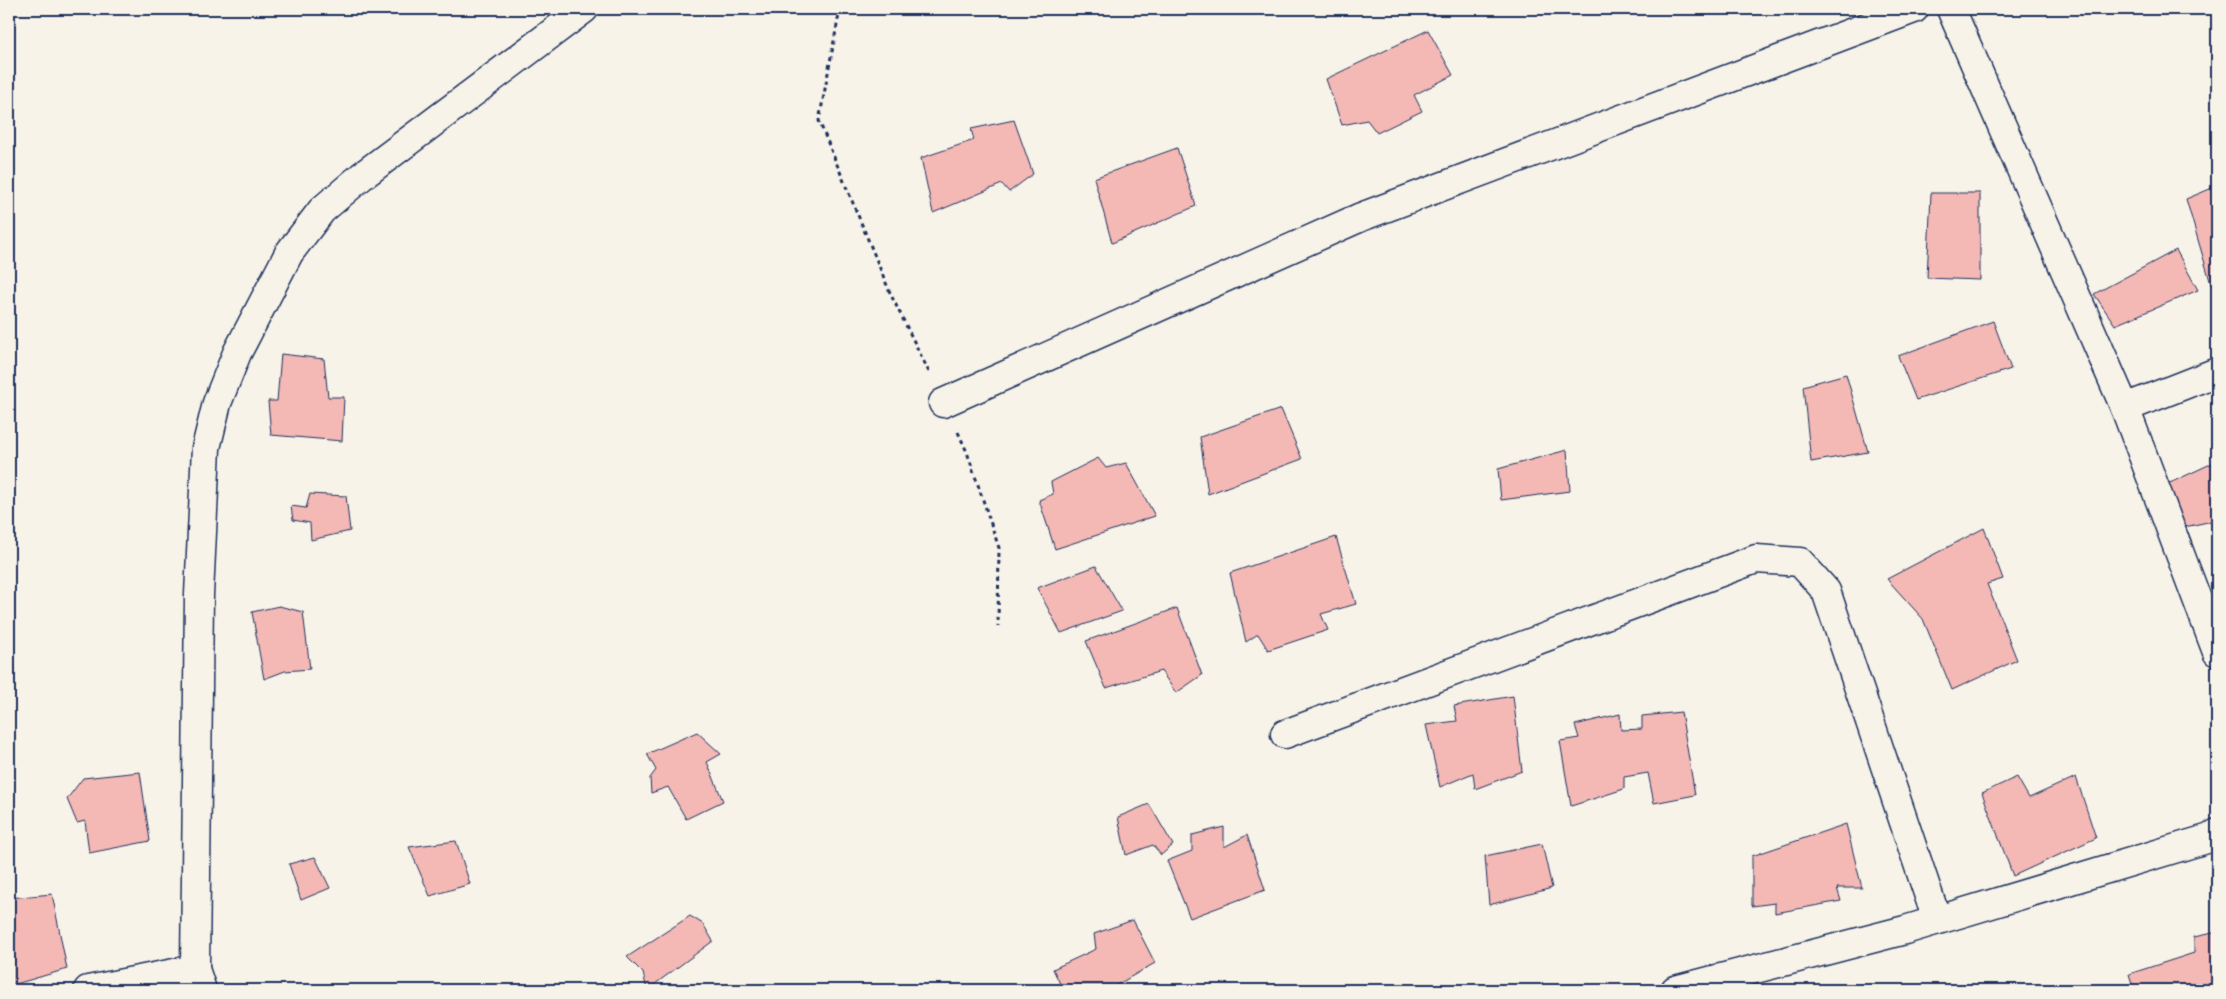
<svg xmlns="http://www.w3.org/2000/svg" width="2226" height="999" font-family="'Shantell Sans',sans-serif">
<style>
.building{fill:#f4b8b5;stroke:#1b2f5e}
.lines{fill:none;stroke-linecap:round;stroke-linejoin:round}
.minor-casing{stroke:#1b2f5e;stroke-width:31}
.path{stroke:#1b2f5e;stroke-width:3;stroke-dasharray:4 4;stroke-linecap:butt}
.minor{stroke:#f7f3e8;stroke-width:28}
</style>
<rect width="100%" height="100%" fill="#f7f3e8"/>
<filter id="ink" filterUnits="userSpaceOnUse"><feTurbulence type="fractalNoise" baseFrequency=".02" numOctaves="2"/><feDisplacementMap in="SourceGraphic" scale="10" xChannelSelector="R" yChannelSelector="G"/><feConvolveMatrix kernelMatrix="1 2 1 2 8 2 1 2 1" color-interpolation-filters="sRGB"/></filter>
<g filter="url(#ink)">
<g class="building">
<path d="M1428 30 1453 75 1414 95 1422 111 1377 133 1367 120 1342 125 1326 79Z"/>
<path d="M1014 120 1033 174 1009 192 1002 184 933 213 921 158 974 140 971 129Z"/>
<path d="M1177 148 1196 206 1112 243 1094 178Z"/>
<path d="M2217 186V300L2216 301 2186 199Z"/>
<path d="M1931 193H1980V280L1927 278Z"/>
<path d="M2176 250 2198 290 2115 325 2094 294Z"/>
<path d="M1993 321 2011 369 1916 400 1898 356Z"/>
<path d="M281 354 324 359 328 397H344L342 441 271 435 268 401H277Z"/>
<path d="M1846 374 1868 452 1811 462 1803 386Z"/>
<path d="M1281 409 1302 459 1208 494 1200 437Z"/>
<path d="M1567 450 1570 491 1501 500 1498 469Z"/>
<path d="M1098 458 1106 468 1126 463 1155 516 1055 549 1039 500 1053 494 1051 482Z"/>
<path d="M2217 461V520L2180 528 2159 488Z"/>
<path d="M310 494 346 496 350 531 311 540 310 523 293 520 291 506 306 508Z"/>
<path d="M1984 528 2003 579 1987 584 2017 660 1952 690 1923 619 1887 579Z"/>
<path d="M1336 537 1356 604 1321 614 1328 630 1268 650 1258 634 1246 642 1230 573Z"/>
<path d="M1096 566 1122 611 1061 633 1037 588Z"/>
<path d="M279 606 303 612 310 669 285 671 264 679 252 612Z"/>
<path d="M1177 608 1202 675 1176 693 1161 671 1106 688 1086 641Z"/>
<path d="M1513 696 1522 771 1475 789 1473 773 1440 787 1426 725 1457 721 1454 706Z"/>
<path d="M1681 712 1695 795 1654 803 1648 773 1624 777V789L1571 806 1560 741 1579 738 1575 725 1620 714 1621 730 1642 729V716Z"/>
<path d="M697 732 721 754 707 762 723 801 686 819 668 787 651 793 650 778 656 770 647 754Z"/>
<path d="M140 772 150 841 89 853 85 821 77 823 67 799 83 778Z"/>
<path d="M2017 777 2029 798 2076 777 2096 838 2013 876 1982 793Z"/>
<path d="M1149 804 1173 845 1161 855 1153 845 1126 855 1118 817Z"/>
<path d="M1846 824 1862 888H1837L1841 901 1775 913V903L1752 906V856Z"/>
<path d="M1224 827V847L1247 835 1265 890 1190 918 1167 861 1192 851V835Z"/>
<path d="M456 841 470 884 430 896 409 847Z"/>
<path d="M1542 844 1552 888 1489 905 1485 856Z"/>
<path d="M315 857 330 888 301 900 289 864Z"/>
<path d="M52 894 67 969 9 986V898Z"/>
<path d="M690 916 703 924 713 941 647 990 643 973 627 957Z"/>
<path d="M1133 920 1155 963 1108 990H1063L1053 969 1096 949 1094 934Z"/>
<path d="M2217 932V990H2134L2129 974 2194 953V937Z"/>
</g>
<g class="lines">
<g class="minor-casing">
<g id="minor">
<path d="M1951 9 2125 408 2217 652"/>
<path d="M943 403 1361 217 1914 9"/>
<path d="M2125 408 2217 372"/>
<path d="M1285 734 1756 559 1800 562 1826 591 1937 920"/>
<path d="M88 990 195 969"/>
<path d="M202 990 195 969 199 595 206 448 217 403 237 353 289 253 322 210 362 176 584 9"/>
<path d="M1675 990 1905 930 2210 838 2217 833"/>
</g>
</g>
<g class="path">
<path d="M840 9 819 121 891 295 930 374"/>
<path d="M958 432 967 452 999 548 998 626"/>
</g>
<use href="#minor" class="minor"/>
</g>
</g>
<rect width="2226" height="999" fill="none" stroke="#f7f3e8" stroke-width="30"/>
<rect x="15" y="15" width="2196" height="969" fill="none" stroke="#1b2f5e" stroke-width="2" filter="url(#ink)"/>
</svg>
